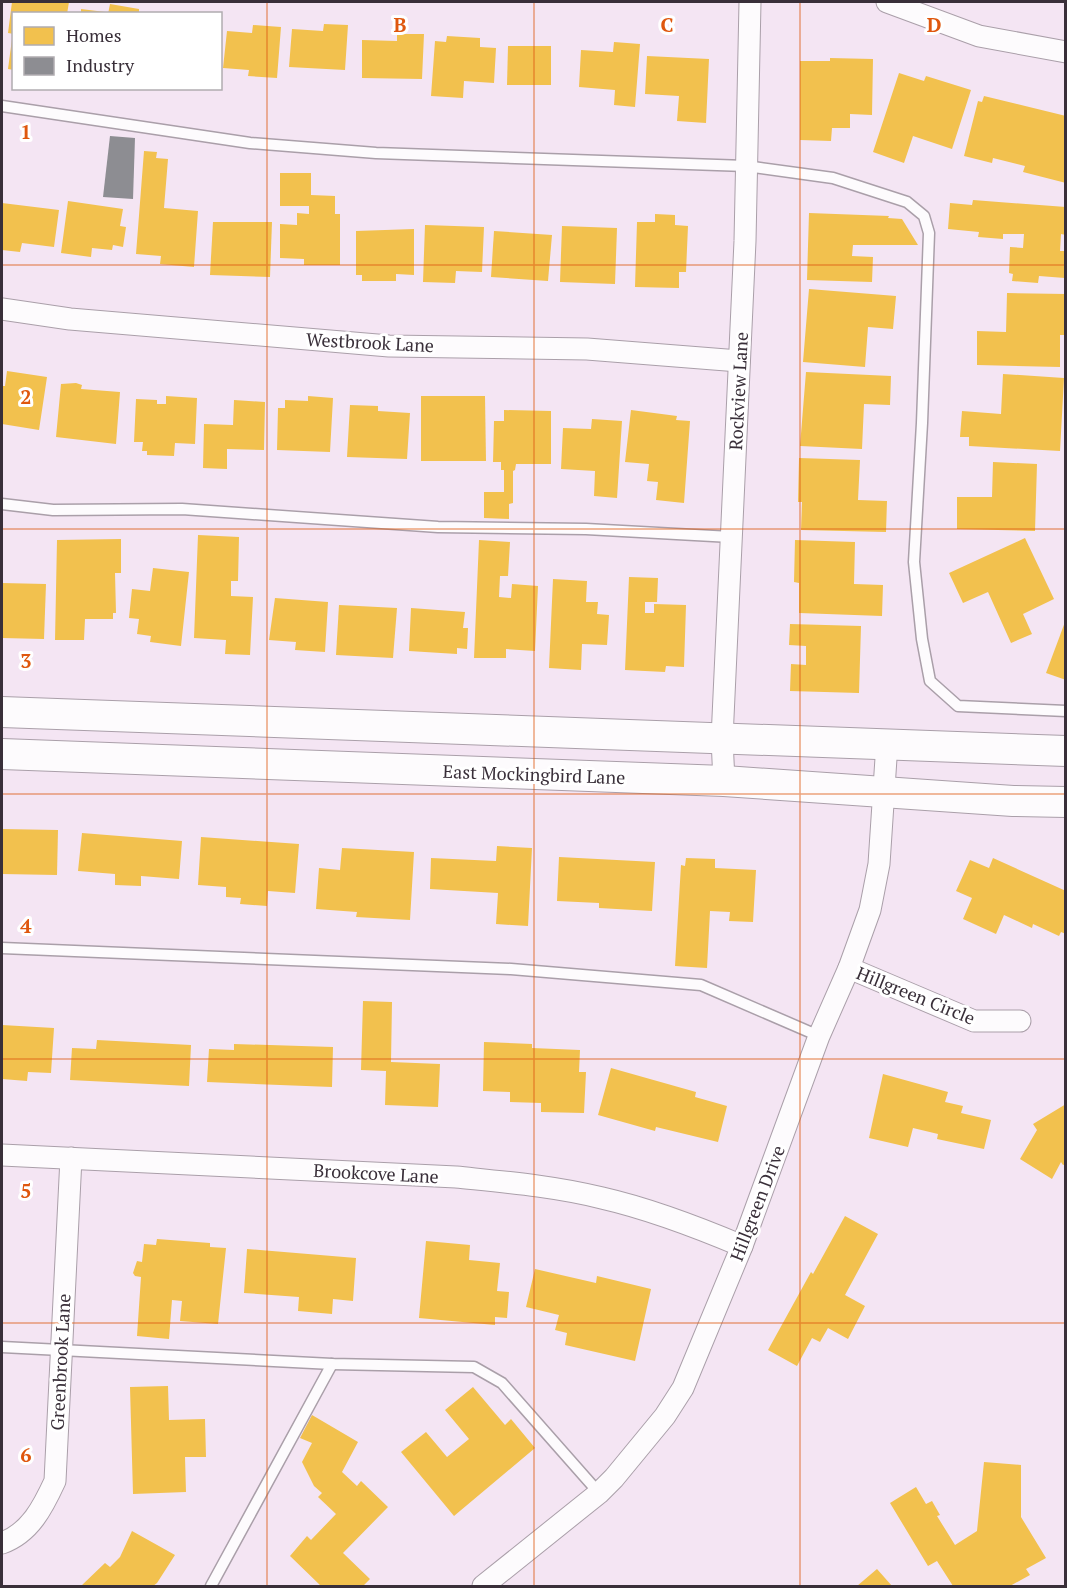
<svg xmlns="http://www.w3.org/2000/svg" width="1067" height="1588" font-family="'PT Serif',serif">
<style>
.homes{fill:#f2c14e}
.industry{fill:#8d8d92}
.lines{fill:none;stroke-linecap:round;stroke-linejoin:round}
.service-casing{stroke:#aa9fa9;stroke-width:13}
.minor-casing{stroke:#aa9fa9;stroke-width:23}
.secondary-casing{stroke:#aa9fa9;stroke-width:32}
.service{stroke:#fdfbfd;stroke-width:10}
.minor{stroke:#fdfbfd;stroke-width:21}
.secondary{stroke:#fdfbfd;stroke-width:30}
.grid{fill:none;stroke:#df570e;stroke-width:1.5;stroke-opacity:0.55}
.labels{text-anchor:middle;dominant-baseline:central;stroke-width:6;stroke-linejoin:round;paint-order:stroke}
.street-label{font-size:18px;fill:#392f39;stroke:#fff}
.grid-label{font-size:20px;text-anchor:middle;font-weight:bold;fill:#df570e;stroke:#fff;stroke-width:6;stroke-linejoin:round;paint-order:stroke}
</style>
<rect width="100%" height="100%" fill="#f4e5f3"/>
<g class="homes">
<path d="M12 2H69L67 14H14V34L8 33Z"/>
<path d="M110 4 139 9V14H108Z"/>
<path d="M81 9 105 12V14H81Z"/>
<path d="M324 24 348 25 345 70 289 67 292 29 323 31Z"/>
<path d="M253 25 281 27 277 78 248 76 249 70 223 68 227 31 252 33Z"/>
<path d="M397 34H424L422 79 362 78V40L397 41Z"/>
<path d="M447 36 480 38V47L496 48 494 83 464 81 463 98 431 96 435 41 446 42Z"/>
<path d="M12 39H14V70L8 69Z"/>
<path d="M614 42 640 44 635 107 614 105 615 90 579 87 581 50 613 52Z"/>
<path d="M508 46H551V85H507Z"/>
<path d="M647 56 709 59 706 123 677 121 679 96 645 94Z"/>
<path d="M830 58 873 59 872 115 850 114V128H832L831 141 800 140V61H830Z"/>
<path d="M899 73 924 81 926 76 971 90 952 149 913 136 904 163 873 152Z"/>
<path d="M984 96 1066 116V183L1023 172 1025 166 993 158 992 163 964 156 978 101 982 102Z"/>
<path d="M144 151 157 152 156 158 168 159 164 208 198 211 194 267 160 264 161 256 136 254Z"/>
<path d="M280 173H311V195L335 196V214H340V265H304V259L280 258V224L297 225V213L309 214V206H280Z"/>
<path d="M973 200 1066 207V235L1061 234 1060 251H1066L1065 278 1039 276 1038 283 1012 281 1013 274 1009 273 1010 247 1023 248 1024 234H1003V239L978 237 979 232 948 229 950 203 972 205Z"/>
<path d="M68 201 123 209 120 226 126 227 123 247 113 245 112 250 92 248 91 257 61 253Z"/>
<path d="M2 203 59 210 54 247 22 243 20 252 2 250Z"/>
<path d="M809 213 889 216 888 218 902 219 918 245H853L852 256 873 257 872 282 807 280Z"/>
<path d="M655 214 675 215V225L688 226 686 272H679V288L635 287 637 222H655Z"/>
<path d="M213 222H272L270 277 210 275Z"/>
<path d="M425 225 484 227 482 272 456 271 455 283 423 282Z"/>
<path d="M562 226 617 228 615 284 560 282Z"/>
<path d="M414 229V275L396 274V281H362V275H356V231Z"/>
<path d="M494 231 552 235 548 281 491 277Z"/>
<path d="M809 289 896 296 893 329 868 327 865 367 803 362Z"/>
<path d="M1007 293 1066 294V335H1060V367L977 365V331L1006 332Z"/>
<path d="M7 371 47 377 39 430 2 424V386H5Z"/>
<path d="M806 372 891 376 890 405 864 404 862 449 800 446Z"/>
<path d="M1003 374 1064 378 1060 451 969 446V437H960L962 411 1001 414Z"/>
<path d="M76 383 82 385 81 389 120 392 116 444 56 437 61 384Z"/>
<path d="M166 396 197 398 195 444 175 443 174 456 147 455V451H142L143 442H134L136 399 157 400V404H166Z"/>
<path d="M308 396 333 398 330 452 277 450 278 408H285V400L308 401Z"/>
<path d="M421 396H485L486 461H421Z"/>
<path d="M234 400 265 402 264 450 227 449V469L203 468 204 424 233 425Z"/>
<path d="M350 405 378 406V411L410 413 407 459 347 457Z"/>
<path d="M504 410 551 411V464H516L515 470 513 471V503L509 504V519L484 518V492H504V470H501V462H493L494 421H504Z"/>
<path d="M631 410 677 416 676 420 690 421 684 503 656 500 658 482 647 481 649 464 625 462Z"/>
<path d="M592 419 622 421 617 498 594 496 595 471 561 469 563 428 591 429Z"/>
<path d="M799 458 860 460 858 500 887 501 886 532 801 530 802 502H798Z"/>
<path d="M993 462 1037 464 1035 531 957 529V497H992Z"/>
<path d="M198 535 239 537 238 581H231V596L253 597 250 655 225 654 226 640 194 638Z"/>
<path d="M1025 538 1054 599 1023 614 1032 634 1011 643 988 592 963 603 949 573Z"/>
<path d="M121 539V573H115L116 613H113V619H85L84 640H55L57 540Z"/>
<path d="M479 540 510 542 508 576H500L499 597 511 598 512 584 538 586 535 651 506 649V658H474Z"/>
<path d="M795 540 855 542 854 584 883 585 882 616 799 613V583L794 582Z"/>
<path d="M153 568 189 572 181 646 150 642 151 636 137 634 139 619 129 618 132 589 150 591Z"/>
<path d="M629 577 658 578 657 602H645V613H654V604L686 605 684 667 666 666 665 672 625 670Z"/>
<path d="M553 579 587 581 586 602H598L597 614 609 615 607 645 582 644 581 670 549 668Z"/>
<path d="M2 583 46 584 44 639 2 638Z"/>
<path d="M275 598 328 602 325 652 295 650 296 642 269 640Z"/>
<path d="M339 605 397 608 393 658 336 655Z"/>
<path d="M411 608 465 612 463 628H468L467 649 457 648V654L409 651Z"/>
<path d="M1065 622H1066V680L1046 673Z"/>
<path d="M790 624 861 626 859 693 790 691 791 664 806 665V646L789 645Z"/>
<path d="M2 829 58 830 57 875 2 874Z"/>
<path d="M82 833 182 841 179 879 141 876V886L115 885V874L78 871Z"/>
<path d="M201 837 299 844 295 893 268 891 267 906 240 904 241 898 226 897V887L198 885Z"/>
<path d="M497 846 532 848 528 926 496 924 498 893 430 889 431 858 496 861Z"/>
<path d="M342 848 414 852 410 920 356 917 357 912 316 909 319 868 340 870Z"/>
<path d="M559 857 655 862 652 911 599 908V903L557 901Z"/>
<path d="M686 858 715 859V868L756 870 753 922 729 921 730 912 710 911 707 968 675 966 681 865 685 866Z"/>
<path d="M993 858 1066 891V934L1061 932 1059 936 1033 924 1032 928 1004 915 996 934 963 919 972 898 956 891 970 860 989 868Z"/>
<path d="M363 1001 392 1002 391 1062 440 1064 438 1107 385 1105 386 1071 361 1070Z"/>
<path d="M2 1025 54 1028 51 1073 28 1072 27 1081 2 1079Z"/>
<path d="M97 1040 191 1045 189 1086 70 1080 72 1048 96 1049Z"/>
<path d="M484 1042 532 1044V1048L580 1050 579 1072H586L584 1113 541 1112V1103L510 1102V1092L483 1091Z"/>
<path d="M234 1044 333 1047 332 1087 207 1082 209 1049 234 1050Z"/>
<path d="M611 1068 696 1092 695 1097 727 1106 718 1142 656 1127 655 1131 598 1115Z"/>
<path d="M883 1074 948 1092 945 1102 963 1106 961 1113 991 1120 984 1149 937 1139 938 1134 913 1128 908 1147 869 1138Z"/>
<path d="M1066 1104V1164L1063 1165 1061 1162 1052 1179 1020 1159 1037 1130 1033 1124Z"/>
<path d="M845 1216 878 1234 845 1295 865 1306 848 1339 828 1328 820 1342 812 1338 797 1366 768 1350 811 1272 813 1274Z"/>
<path d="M157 1239 210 1243V1247L226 1248 218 1324 180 1321 182 1301 172 1300 169 1339 137 1336 141 1277 135 1276 133 1273 137 1261 142 1262 144 1244 156 1245Z"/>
<path d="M426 1241 470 1245 469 1260 500 1263 497 1291 509 1292 507 1318 495 1317V1325L419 1318Z"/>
<path d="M247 1249 356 1258 353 1301 333 1299 332 1314 298 1311 299 1297 244 1293Z"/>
<path d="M535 1269 596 1283 597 1276 651 1289 635 1361 565 1345 567 1333 555 1330 559 1315 526 1307Z"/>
<path d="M168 1386 169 1420 205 1419 206 1457H185L186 1492 133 1494 130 1387Z"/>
<path d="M473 1387 505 1425 511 1419 535 1448 454 1516 401 1452 426 1432 447 1457 469 1439 445 1410Z"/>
<path d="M312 1415 358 1442 342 1472 357 1486 361 1481 388 1507 343 1553 370 1579 363 1586H321L290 1556 307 1536 311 1540 336 1514 318 1497 322 1493 314 1486 302 1462 312 1443 300 1438Z"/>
<path d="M984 1462 1021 1465V1517L1046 1558 1026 1569 1030 1575 1010 1586H953L937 1561 928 1566 890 1503 916 1487 926 1504 932 1501 940 1515 937 1516 955 1545 977 1531Z"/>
<path d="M132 1531 175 1555 157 1583 153 1586H81L105 1563 110 1567 120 1557Z"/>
<path d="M877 1569 892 1586H857Z"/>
</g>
<path class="industry" d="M110 136 135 138 133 199 103 197Z"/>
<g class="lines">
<g class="service-casing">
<g id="service">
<path d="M2 106 250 143 376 153 746 166 833 178 907 202 924 216 929 233 922 423 914 562 922 639 930 681 958 706 1066 711"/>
<path d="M2 504 53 510 182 509 438 527 586 529 731 537"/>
<path d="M2 948 511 969 701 985 819 1036"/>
<path d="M2 1347 332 1364 474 1367 502 1383 599 1493"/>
<path d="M211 1586 332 1364"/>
</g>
</g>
<g class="minor-casing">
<g id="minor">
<path d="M887 2 979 36 1066 52"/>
<path d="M2 309 70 319 389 346 587 349 739 361"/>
<path d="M724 781 722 739 745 241 750 2"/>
<path d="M849 968 974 1021H1020"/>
<path d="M2 1155 456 1177C504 1182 554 1186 602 1198 650 1209 697 1227 742 1246"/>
<path d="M2 1543C30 1533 43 1507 55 1481L71 1158"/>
<path d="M483 1586 599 1493 614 1478 665 1416 683 1388 742 1246 819 1036 849 968 870 910 879 864 887 743"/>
</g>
</g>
<g class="secondary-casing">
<g id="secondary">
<path d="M2 712C356 725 711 736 1066 751"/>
<path d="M2 754 724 781 1013 801 1066 802"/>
</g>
</g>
<use href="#service" class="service"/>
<use href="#minor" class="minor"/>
<use href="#secondary" class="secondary"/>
</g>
<path class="grid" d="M267 2V1586M534 2V1586M800 2V1586M2 265H1066M2 529H1066M2 794H1066M2 1059H1066M2 1323H1066"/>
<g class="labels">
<g class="street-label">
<text transform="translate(370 342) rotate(3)">Westbrook Lane</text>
<text transform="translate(738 391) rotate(-87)">Rockview Lane</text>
<text transform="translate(534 774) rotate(2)">East Mockingbird Lane</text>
<text transform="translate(916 995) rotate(22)">Hillgreen Circle</text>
<text transform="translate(376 1173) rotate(3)">Brookcove Lane</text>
<text transform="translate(757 1203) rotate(-69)">Hillgreen Drive</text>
<text transform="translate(60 1362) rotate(-87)">Greenbrook Lane</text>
</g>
</g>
<g class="grid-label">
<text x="400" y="32">B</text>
<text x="667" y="32">C</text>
<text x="934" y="32">D</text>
<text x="26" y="139">1</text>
<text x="26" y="404">2</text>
<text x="26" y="668">3</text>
<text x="26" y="933">4</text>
<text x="26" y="1198">5</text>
<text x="26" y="1462">6</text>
</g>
<rect width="1067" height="1588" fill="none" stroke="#392f39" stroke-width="6"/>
<rect x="12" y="12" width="210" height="78" fill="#ffffff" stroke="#b0acb0" stroke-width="1.5"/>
<rect x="24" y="27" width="30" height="18" fill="#f2c14e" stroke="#b0acb0" stroke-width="1.5"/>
<text x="66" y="42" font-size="18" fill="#392f39">Homes</text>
<rect x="24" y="57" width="30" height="18" fill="#8d8d92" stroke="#b0acb0" stroke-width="1.5"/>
<text x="66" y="72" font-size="18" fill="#392f39">Industry</text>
</svg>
